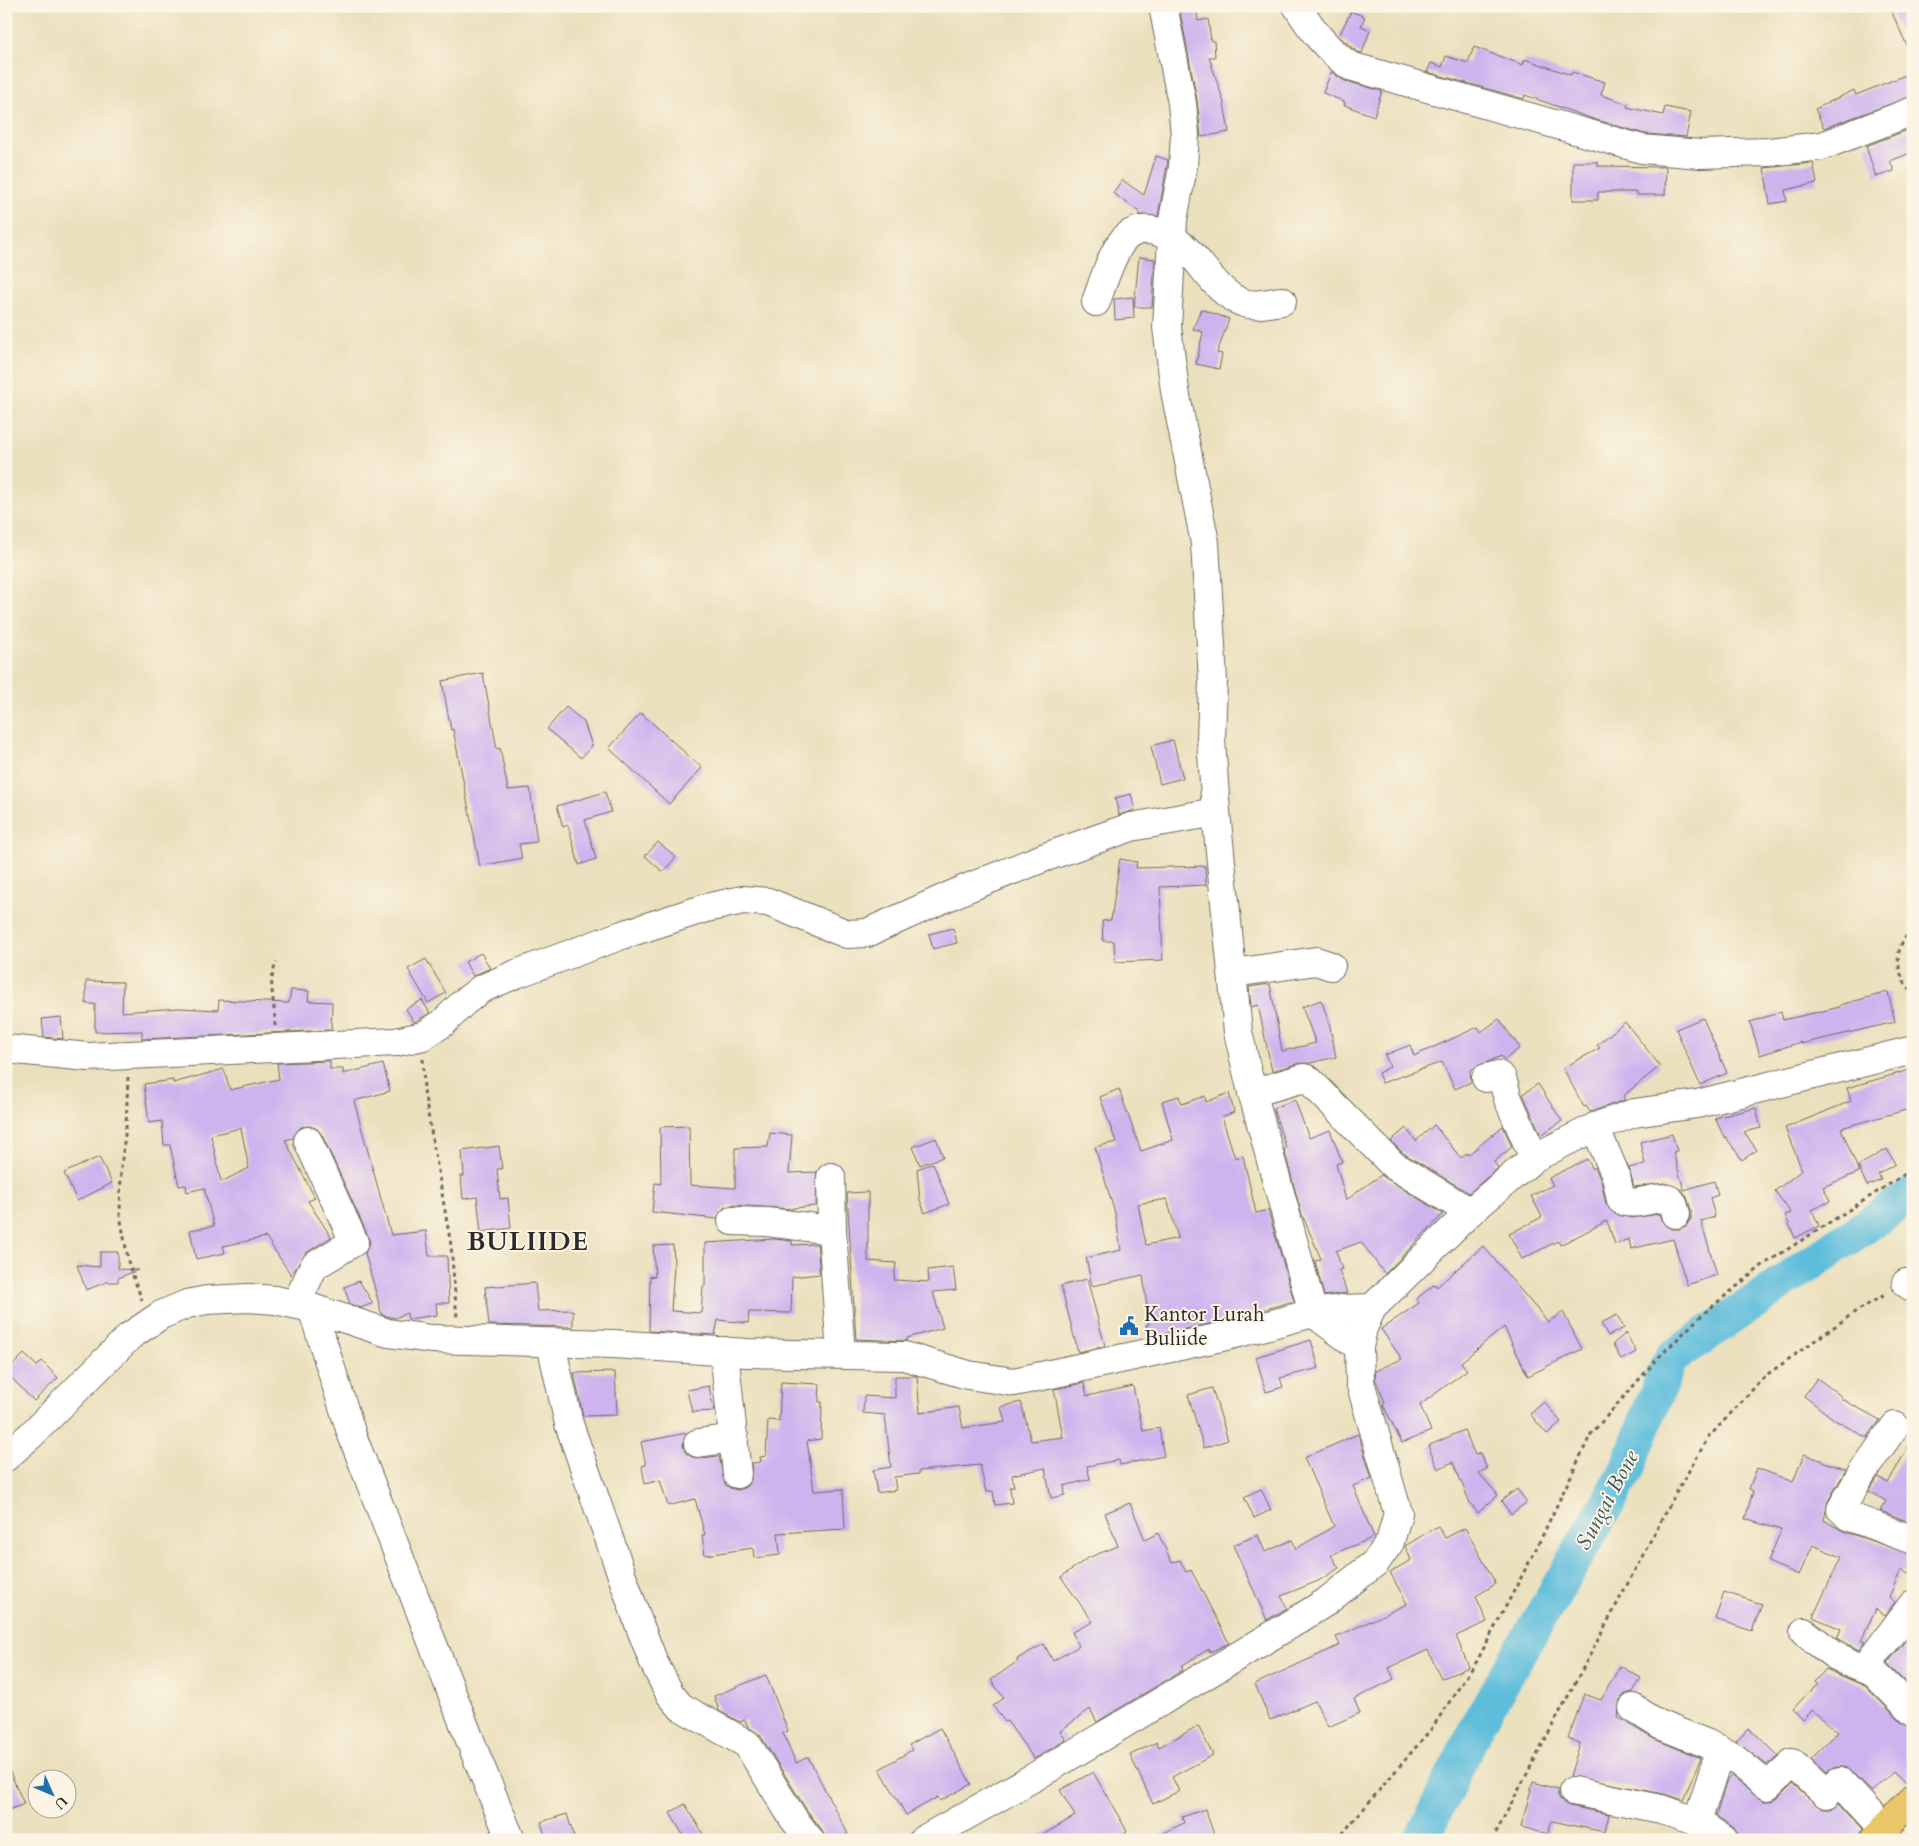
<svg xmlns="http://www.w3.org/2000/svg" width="1919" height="1846" font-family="Cardo,serif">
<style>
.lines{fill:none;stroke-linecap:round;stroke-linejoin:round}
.river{stroke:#5dbddb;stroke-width:35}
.building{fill:#ceb4ee;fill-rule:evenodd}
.minor-casing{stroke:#6e6a5e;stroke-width:30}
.major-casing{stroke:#6e6a5e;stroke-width:30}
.path{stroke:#6e6a5e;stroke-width:3;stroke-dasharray:4 4;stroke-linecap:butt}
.minor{stroke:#fff;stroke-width:28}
.major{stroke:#ebc669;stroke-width:28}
.labels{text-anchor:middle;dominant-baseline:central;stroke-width:4;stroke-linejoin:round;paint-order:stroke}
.poi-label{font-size:21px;fill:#2b2b2b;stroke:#fcf5e5;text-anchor:start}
.water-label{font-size:22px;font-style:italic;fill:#3a5760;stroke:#fcf5e5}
.district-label{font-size:26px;font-weight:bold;letter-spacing:1px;fill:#2b2b2b;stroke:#fcf5e5}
</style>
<rect width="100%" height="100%" fill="#fcf5e5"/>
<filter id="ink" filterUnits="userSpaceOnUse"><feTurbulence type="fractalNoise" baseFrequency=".02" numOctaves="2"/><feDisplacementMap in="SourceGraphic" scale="10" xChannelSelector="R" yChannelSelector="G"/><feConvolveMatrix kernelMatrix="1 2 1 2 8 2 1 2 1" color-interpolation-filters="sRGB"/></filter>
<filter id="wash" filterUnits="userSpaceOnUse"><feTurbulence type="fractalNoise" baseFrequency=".0096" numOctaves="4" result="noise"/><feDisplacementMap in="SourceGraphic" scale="20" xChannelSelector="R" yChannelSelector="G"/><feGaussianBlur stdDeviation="1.12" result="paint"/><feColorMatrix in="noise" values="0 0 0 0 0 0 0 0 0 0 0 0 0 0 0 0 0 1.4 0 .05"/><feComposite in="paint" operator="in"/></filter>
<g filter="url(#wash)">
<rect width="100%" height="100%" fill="#ebe0bd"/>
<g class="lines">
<path class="river" d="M1421 1840 1480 1720 1626 1472 1670 1359 1913 1194"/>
</g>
<g id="blocks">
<g class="building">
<path d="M1179 6H1196L1198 21 1208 19 1211 41H1214L1215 57H1209L1224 103 1229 132 1201 137 1197 100Z"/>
<path d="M1889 6H1913V59Z"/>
<path d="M1351 11 1365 17 1361 26 1370 30 1362 53 1357 52 1339 36Z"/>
<path d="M1474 47 1523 65 1525 59 1571 75 1572 72 1605 82 1601 95 1628 104 1627 107 1663 115 1665 107 1691 112 1686 137 1645 134 1590 118 1525 95 1524 99 1427 72 1431 63 1442 67 1446 56 1468 63Z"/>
<path d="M1331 72 1345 81 1382 91 1374 116 1344 105 1345 102 1323 93Z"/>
<path d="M1913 72V96L1824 128 1815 109 1854 90 1856 95Z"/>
<path d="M1913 128V152L1890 161 1894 171 1876 177 1866 146Z"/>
<path d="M1156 156 1168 160 1158 216 1139 215 1138 211 1113 193 1122 180 1144 195Z"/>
<path d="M1573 162H1598V166L1666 167 1665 195H1637V192H1598V200H1573Z"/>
<path d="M1813 163 1817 183 1785 190 1787 201 1770 204 1764 168Z"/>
<path d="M1139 257 1155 259 1152 307H1134Z"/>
<path d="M1133 297 1134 318 1115 320 1114 299Z"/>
<path d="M1201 309 1229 319 1217 353 1222 354 1219 369 1196 364 1203 332 1193 329Z"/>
<path d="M483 673 497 749 500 748 508 790 530 788 537 842 519 844 522 858 480 866 453 729 451 730 442 681Z"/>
<path d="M566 707 584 722 592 746 581 758 547 729Z"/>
<path d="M641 713 702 768 669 804 609 748Z"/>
<path d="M1173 740 1183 778 1160 784 1151 746Z"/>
<path d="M605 792 611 812 585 820 596 859 579 865 568 825 563 827 557 806Z"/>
<path d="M1131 794 1135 810 1119 815 1115 798Z"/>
<path d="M658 842 676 857 663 872 645 856Z"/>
<path d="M1120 859 1137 862 1136 868 1205 866 1206 885 1160 887 1163 960 1115 962 1114 941H1103L1102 921 1111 920Z"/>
<path d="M953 928 957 943 933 949 929 934Z"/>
<path d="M481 953 490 968 473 976 465 962Z"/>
<path d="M426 959 446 993 428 1003 408 969Z"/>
<path d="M86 981 123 982 122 1012 179 1008 218 1010 219 1000 289 1003 291 990 309 991 308 1001 332 1002 331 1030 142 1039V1031L95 1032V1004H86Z"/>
<path d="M1270 984 1282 1051 1316 1043 1302 1007 1321 1000 1329 1022 1336 1057 1310 1063H1300L1272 1071 1258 1005 1251 1007 1249 987Z"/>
<path d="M1888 992 1895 1022 1801 1044V1042L1760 1055 1750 1022 1781 1012 1783 1020 1840 1007V1005Z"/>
<path d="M422 1000 430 1013 414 1022 406 1009Z"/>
<path d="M61 1017 63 1039 44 1037 42 1019Z"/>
<path d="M1703 1018 1727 1073 1700 1085 1676 1029Z"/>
<path d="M1499 1019 1520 1048 1504 1060 1501 1056 1470 1070 1471 1082 1455 1089 1442 1062 1382 1083 1378 1073 1390 1067 1385 1055 1410 1045 1414 1056 1478 1027 1481 1032Z"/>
<path d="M1625 1022 1660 1066 1623 1096 1625 1100 1590 1112 1586 1106 1584 1107 1563 1068 1600 1048 1597 1045Z"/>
<path d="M330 1061V1069H343V1074L383 1064 390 1091 354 1101 391 1235 426 1231 429 1256H447L449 1303H436L437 1315 408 1319 407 1313 395 1318 382 1315 365 1253 370 1243 368 1236 322 1135 317 1129 310 1126 301 1127 293 1138 285 1140 315 1198 308 1201 331 1237 306 1253 291 1275 266 1237 223 1246 225 1253 196 1259 190 1230 214 1226 204 1188 187 1192 186 1185 179 1186 170 1145H164L162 1121 149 1123 144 1084 173 1080V1083L224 1069 230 1090 279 1079 277 1063ZM241 1128 249 1168 221 1182 211 1135Z"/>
<path d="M1913 1069V1108L1841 1128 1859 1172 1823 1187 1830 1201 1812 1210 1819 1226 1795 1238 1785 1215 1791 1213 1775 1191 1802 1170 1785 1128 1851 1101 1847 1088Z"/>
<path d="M1538 1084 1562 1121 1541 1135 1523 1094Z"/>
<path d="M1119 1089 1141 1151 1173 1140 1162 1101 1179 1096 1182 1104 1205 1096 1206 1102 1229 1093 1234 1112 1222 1117 1235 1158 1243 1156 1256 1213 1268 1210 1294 1301 1231 1319 1148 1337 1146 1325 1149 1324 1143 1275 1092 1286 1086 1258 1121 1250 1115 1213 1095 1147 1116 1142 1100 1097ZM1167 1199 1178 1238 1146 1245 1138 1204Z"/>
<path d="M1295 1100 1309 1138 1330 1130 1342 1162 1336 1164 1346 1200 1381 1175 1443 1214 1385 1274 1361 1242 1336 1251 1342 1269 1339 1270 1347 1293 1324 1296 1315 1261 1321 1259 1301 1212 1284 1149 1286 1148 1273 1108Z"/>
<path d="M1756 1108 1761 1128 1744 1132 1757 1150 1742 1160 1726 1137H1724L1715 1118Z"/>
<path d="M1434 1125 1461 1158 1467 1153 1468 1155 1503 1126 1512 1147 1494 1162 1498 1168 1469 1193 1403 1153 1391 1141 1406 1128 1416 1141Z"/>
<path d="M689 1126 690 1185 735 1188V1148L768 1147 770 1133 792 1135 789 1173 817 1172 816 1206 793 1208V1209L732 1205 724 1208 717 1219 652 1212 655 1183 661 1184 660 1127Z"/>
<path d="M1672 1134 1677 1151 1673 1152 1684 1190 1714 1181 1718 1195 1710 1198 1715 1217 1701 1221 1717 1275 1687 1285 1673 1239 1631 1249 1629 1239 1615 1244 1607 1221 1560 1245 1558 1241 1522 1259 1509 1234 1542 1217 1531 1196 1553 1185 1549 1178 1587 1159 1593 1169 1595 1167 1601 1181 1606 1204 1615 1214 1632 1218 1660 1214 1664 1224 1671 1229H1679L1686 1226 1691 1219V1210L1687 1197 1682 1190 1665 1183 1634 1187 1629 1168 1645 1164 1640 1142Z"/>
<path d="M936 1138 943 1157 920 1165 913 1147Z"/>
<path d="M499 1146 502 1169H497L500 1199 508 1198 511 1228 481 1232 477 1197 463 1199 461 1176H464L462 1151Z"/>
<path d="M1887 1149 1895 1164 1878 1174 1881 1180 1867 1186 1858 1166Z"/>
<path d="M99 1157 112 1183 77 1201 64 1173Z"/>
<path d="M933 1163 949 1204 925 1213 920 1200 917 1169Z"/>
<path d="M868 1192V1261L896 1263 894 1280 929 1282 928 1270 953 1267 956 1290 933 1292 943 1328 907 1338V1341L856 1339 847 1193Z"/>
<path d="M774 1239 792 1241V1245L817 1244 820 1274 792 1277 791 1313 749 1312 748 1323 718 1320 715 1335 649 1331 650 1276 655 1277 653 1246 673 1245 674 1265 671 1311 701 1313 703 1286H705V1243Z"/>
<path d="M1483 1246 1548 1322 1563 1312 1582 1349 1528 1376 1504 1327 1461 1362 1467 1370 1420 1405 1431 1431 1402 1443 1383 1405 1385 1403 1376 1380 1375 1371 1402 1359 1381 1329 1419 1303 1416 1299 1435 1284 1437 1287Z"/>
<path d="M100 1252H118V1269L138 1270 118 1278V1282H107L86 1290 77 1265 100 1267Z"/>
<path d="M1087 1279 1105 1346 1078 1352 1061 1286Z"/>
<path d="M359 1281 373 1303 361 1308 350 1304 344 1287Z"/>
<path d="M535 1283 538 1311 573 1310V1327L489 1325 485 1287Z"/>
<path d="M1617 1315 1624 1328 1608 1336 1601 1323Z"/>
<path d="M1626 1333 1636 1352 1621 1360 1613 1344Z"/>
<path d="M1311 1340 1319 1368 1280 1378 1283 1387 1266 1392 1256 1357Z"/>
<path d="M24 1354 37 1366 42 1361 58 1378 34 1401 6 1372Z"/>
<path d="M615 1372 617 1415 583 1416 574 1373Z"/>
<path d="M895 1376H917L920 1413 959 1407 963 1428 1005 1422 1001 1407 1021 1402 1031 1441 1063 1437 1054 1389 1084 1383 1087 1396 1133 1386 1143 1431 1159 1428 1164 1456 1120 1465 1119 1460 1087 1466 1090 1479 1064 1486 1065 1495 1051 1498 1045 1468 1012 1475 1014 1487H1010L1012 1503 995 1505 993 1491 986 1492 980 1465 919 1471V1474L894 1477 896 1490 877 1493 873 1470 891 1467 885 1415 863 1413 864 1396 895 1398Z"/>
<path d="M1817 1378 1841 1396 1840 1398 1880 1420 1867 1438 1835 1420 1804 1396Z"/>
<path d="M781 1382 820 1384 819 1402H822L821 1439 807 1441 814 1491 843 1489 845 1529 778 1533 780 1555 754 1558 753 1548 705 1555 702 1535H705L695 1499 668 1506 660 1480 645 1484 642 1466 646 1465 641 1442 687 1433 683 1445 686 1453 692 1457 700 1458 719 1456 725 1484 730 1488 738 1490 746 1487 751 1480 752 1463 761 1462 760 1457 766 1456 768 1420 779 1421Z"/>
<path d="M709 1386 714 1411 692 1412 687 1390Z"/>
<path d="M1212 1388 1228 1440 1204 1448 1188 1395Z"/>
<path d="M1544 1402 1561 1422 1547 1434 1530 1414Z"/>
<path d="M1464 1430 1475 1455 1480 1453 1487 1469 1479 1473 1498 1495 1478 1513 1470 1503 1453 1462 1438 1469 1428 1446Z"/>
<path d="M1358 1434 1372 1478 1353 1486 1374 1537 1331 1555 1339 1568 1318 1581 1281 1596 1287 1608 1267 1620 1233 1545 1258 1535 1265 1552 1292 1540 1296 1549 1334 1526 1304 1458Z"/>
<path d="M1913 1438V1523L1880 1511 1886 1501 1869 1491 1878 1477 1888 1483Z"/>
<path d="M1804 1454 1846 1470 1828 1501 1824 1520 1843 1531 1913 1555V1576L1901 1570 1889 1597 1895 1602 1885 1615 1876 1609 1861 1641 1865 1642 1859 1650 1837 1638 1841 1629 1813 1617 1841 1557 1813 1545 1799 1575 1768 1562 1781 1530 1745 1519 1753 1491 1749 1489 1757 1468 1793 1482Z"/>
<path d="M1261 1489 1271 1510 1254 1518 1244 1497Z"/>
<path d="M1517 1489 1527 1502 1511 1514 1501 1501Z"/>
<path d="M1130 1503 1145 1540 1158 1533 1172 1563 1180 1560 1186 1572 1191 1570 1229 1643 1210 1652 1209 1649 1181 1666 1183 1670 1097 1722 1090 1709 1060 1731 1066 1740 1034 1759 1007 1721 1005 1722 993 1706 1004 1698 991 1680 1018 1661 1017 1659 1044 1644 1053 1661 1079 1646 1072 1632 1093 1622 1061 1577 1088 1558 1118 1546 1105 1513Z"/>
<path d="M1438 1526 1445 1538 1465 1528 1496 1584 1476 1596 1487 1622 1456 1636 1469 1667 1441 1679 1428 1650 1389 1668 1394 1679 1354 1699 1360 1713 1328 1727 1315 1701 1270 1720 1255 1684 1340 1645 1336 1637 1407 1604 1390 1572 1411 1560 1405 1546Z"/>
<path d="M1724 1592 1762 1604 1752 1631 1715 1619Z"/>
<path d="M1913 1630V1690L1887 1664Z"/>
<path d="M1620 1666 1641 1678 1633 1692 1625 1694 1620 1700 1618 1718 1654 1739 1701 1758 1683 1800 1664 1794 1570 1776 1580 1743 1568 1739 1584 1694 1601 1700Z"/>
<path d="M1826 1669 1865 1686 1902 1723 1913 1727V1776L1905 1784 1893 1771 1871 1791 1845 1766H1836L1826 1773 1811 1759 1838 1732 1812 1710 1802 1720 1792 1709 1817 1685 1814 1682Z"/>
<path d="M766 1675 788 1731 783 1733 796 1763 808 1757 848 1834 836 1840H825L822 1830 806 1809 760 1735 748 1727 745 1720 740 1722 719 1711 714 1696Z"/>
<path d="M1198 1726 1213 1755 1172 1777 1179 1791 1153 1804 1130 1755 1157 1742 1159 1747Z"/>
<path d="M940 1728 971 1784 940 1801 938 1797 906 1815 880 1769 912 1750 909 1745Z"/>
<path d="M1749 1728 1778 1755 1767 1765 1736 1742Z"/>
<path d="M6 1763 24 1804 6 1811Z"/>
<path d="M1093 1772 1127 1831 1112 1840H1034L1075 1816 1060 1790Z"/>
<path d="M1731 1776 1764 1801H1772L1778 1798 1792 1784 1822 1809H1830L1839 1803 1863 1829 1854 1840H1742L1733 1827 1716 1816 1727 1780Z"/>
<path d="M1533 1782 1558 1789V1796L1562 1802 1569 1806 1609 1814 1605 1832 1552 1821 1548 1834 1521 1827Z"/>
<path d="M685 1804 703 1834 693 1840H686L670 1813Z"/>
<path d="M1205 1809 1216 1840H1148L1184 1823 1182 1817Z"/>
<path d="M567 1814 574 1837 565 1840H546L541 1822Z"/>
</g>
</g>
</g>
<g filter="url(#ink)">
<use href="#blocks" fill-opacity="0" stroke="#6e6a5e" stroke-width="1"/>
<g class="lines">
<g class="minor-casing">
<g id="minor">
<path d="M1163 6 1182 103 1185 135 1183 167 1173 220 1167 327 1175 391 1205 543 1213 681 1211 739 1216 812 1238 1032 1250 1084 1313 1313 1359 1347"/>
<path d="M1297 6C1312 30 1327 50 1350 66L1642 149 1700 154 1769 152 1822 146 1913 111"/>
<path d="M1096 302C1102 285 1112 252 1124 239 1145 218 1175 237 1191 254 1207 271 1220 295 1244 303 1255 307 1271 302 1282 301"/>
<path d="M1234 973 1316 961 1331 966"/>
<path d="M6 1049 88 1057 396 1042 423 1036 443 1023 463 1003 481 989 516 974 622 935 706 908 743 900 768 902 847 934 867 933 965 889 1043 858 1131 827 1216 812"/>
<path d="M1486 1078 1498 1075 1502 1078 1508 1099 1534 1158"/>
<path d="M1252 1093 1304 1078 1308 1079 1393 1165 1470 1212"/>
<path d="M1595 1127 1616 1176 1621 1200C1633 1209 1665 1191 1672 1202 1674 1205 1675 1210 1676 1214"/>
<path d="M831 1177 832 1230 841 1354"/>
<path d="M732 1221 767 1222 832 1230"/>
<path d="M1906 1283 1913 1288"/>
<path d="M296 1304 314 1266 354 1242 308 1141"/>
<path d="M312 1308 352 1435 477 1758 511 1840"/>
<path d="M551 1344 569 1424 639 1624 654 1663 670 1694 681 1707 747 1744 793 1818 810 1840"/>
<path d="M724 1351 737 1474"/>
<path d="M1895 1426 1862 1473 1841 1509 1848 1516 1913 1540"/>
<path d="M698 1443 734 1438"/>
<path d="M6 1457 31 1435 130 1336 161 1315 187 1304 207 1300 248 1298 275 1300 312 1308 388 1333 431 1339 613 1344 747 1353 904 1356 968 1375 1014 1382 1235 1334 1313 1313 1340 1309 1372 1308"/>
<path d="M1804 1632 1834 1655 1854 1665 1874 1673 1913 1712"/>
<path d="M1865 1668 1913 1604"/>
<path d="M1633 1708 1660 1725 1708 1744 1735 1759 1768 1786 1792 1763 1826 1794 1840 1781 1884 1829"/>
<path d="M1573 1791 1661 1809 1697 1822 1724 1840"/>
<path d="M1697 1822 1720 1751"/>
<path d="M923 1840 1036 1776 1293 1623 1326 1602 1376 1562 1390 1542 1398 1513 1360 1382 1359 1347 1363 1328 1372 1308 1470 1212 1534 1158 1595 1127 1634 1113 1697 1104 1913 1050"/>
</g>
</g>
<g class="major-casing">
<path id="major" d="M1874 1840 1913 1799"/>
</g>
<g class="path">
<path d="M1913 930C1891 946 1896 976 1913 994"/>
<path d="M275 1026C276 1004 266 982 277 962"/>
<path d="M423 1059 424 1091 451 1245 457 1318"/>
<path d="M128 1077 126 1126 121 1168 120 1215 129 1265 142 1300"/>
<path d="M1337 1840 1432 1728 1477 1661 1535 1551 1591 1434 1658 1358 1703 1314 1763 1265 1913 1169"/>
<path d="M1492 1840 1672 1500 1708 1438 1765 1376 1855 1312 1886 1294"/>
</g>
<use href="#minor" class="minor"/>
<use href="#major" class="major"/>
</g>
</g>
<defs>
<g id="civic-bare" transform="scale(1.5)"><path d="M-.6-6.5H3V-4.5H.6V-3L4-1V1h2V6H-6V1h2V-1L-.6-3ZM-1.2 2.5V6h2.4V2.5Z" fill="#1f6fb2" stroke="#fcf5e5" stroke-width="2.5" paint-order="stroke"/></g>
</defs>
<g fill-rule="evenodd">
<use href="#civic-bare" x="1129" y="1326"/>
</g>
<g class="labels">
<g class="poi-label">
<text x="1144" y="1314">Kantor Lurah<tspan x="1144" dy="24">Buliide</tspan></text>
</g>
<g class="water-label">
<text transform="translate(1607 1500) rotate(-62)">Sungai Bone</text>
</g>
<g class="district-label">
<text x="528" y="1241">BULIIDE</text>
</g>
</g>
<rect width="1919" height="1846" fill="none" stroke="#fcf5e5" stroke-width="25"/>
<g transform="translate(52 1794) rotate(135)"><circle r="24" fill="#fcf5e5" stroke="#a8a49b"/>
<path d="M0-4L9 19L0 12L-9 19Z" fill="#1f6fb2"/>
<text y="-8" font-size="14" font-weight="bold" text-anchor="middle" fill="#2b2b2b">U</text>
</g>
</svg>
